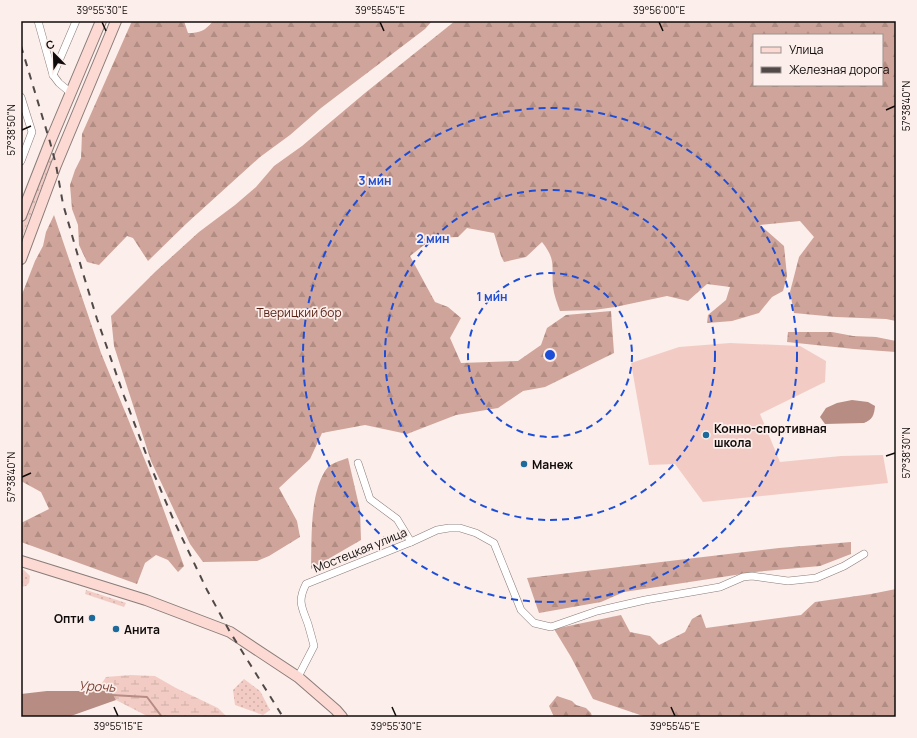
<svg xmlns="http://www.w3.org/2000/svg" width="917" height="738" font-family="Manrope,sans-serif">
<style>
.grass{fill:url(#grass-dots)}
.forest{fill:url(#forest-firs);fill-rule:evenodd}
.wetland{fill:url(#wetland-marsh)}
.garden{fill:#f2ccc4}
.water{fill:#b68c83}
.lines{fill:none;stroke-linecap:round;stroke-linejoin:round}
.stream{stroke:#b68c83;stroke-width:2}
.minor-casing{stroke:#897c79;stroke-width:8}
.secondary-casing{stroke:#897c79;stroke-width:12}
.minor{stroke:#fff;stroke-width:7}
.secondary{stroke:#fcdad3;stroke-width:10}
.rail{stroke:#504947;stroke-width:2;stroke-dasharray:7 7;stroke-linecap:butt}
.ticks{fill:none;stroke:#0f0b0a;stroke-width:1.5}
.ring{fill:none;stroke:#1d4ed8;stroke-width:2;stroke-dasharray:7 5}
.poi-dot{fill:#1c699c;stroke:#fceeea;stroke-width:1.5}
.labels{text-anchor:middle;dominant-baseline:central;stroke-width:3.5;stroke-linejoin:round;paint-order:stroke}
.park-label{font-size:12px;fill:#572116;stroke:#fceeea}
.poi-label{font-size:12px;font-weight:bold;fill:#0f0b0a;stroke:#fceeea;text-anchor:start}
.street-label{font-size:12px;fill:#0f0b0a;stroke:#fceeea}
.water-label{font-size:13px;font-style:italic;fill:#7c4236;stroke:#fceeea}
.centre{fill:#1d4ed8;stroke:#fceeea;stroke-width:2}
.ring-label{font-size:12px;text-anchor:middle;font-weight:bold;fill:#1d4ed8;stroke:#fceeea;stroke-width:3.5;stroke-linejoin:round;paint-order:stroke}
.neatline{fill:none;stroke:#0f0b0a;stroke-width:1.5}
.ticks-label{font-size:10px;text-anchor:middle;fill:#0f0b0a}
</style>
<defs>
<pattern id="grass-dots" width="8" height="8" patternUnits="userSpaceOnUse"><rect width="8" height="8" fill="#f2ccc4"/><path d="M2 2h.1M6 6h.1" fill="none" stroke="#ceaea7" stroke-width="1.8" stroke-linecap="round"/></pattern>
<pattern id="forest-firs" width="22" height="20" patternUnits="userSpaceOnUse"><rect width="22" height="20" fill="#cfa49a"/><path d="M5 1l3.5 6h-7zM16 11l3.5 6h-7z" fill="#b18c83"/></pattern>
<pattern id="wetland-marsh" width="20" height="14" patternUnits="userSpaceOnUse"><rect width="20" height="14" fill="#f2ccc4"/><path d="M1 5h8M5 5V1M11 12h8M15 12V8" fill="none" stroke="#ceaea7"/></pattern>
</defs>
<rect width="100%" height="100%" fill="#fceeea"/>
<g class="grass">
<path d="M50 153 52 160 21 240V228Z"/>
<path d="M21 569 24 570 30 576 29 583 26 586 21 587Z"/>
<path d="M86 590 126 603 124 607 85 594Z"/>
<path d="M244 679 260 691 270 710 263 715 235 705 233 690Z"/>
</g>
<g class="forest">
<path d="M132 21H184L188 33C200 33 205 31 213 21H432L425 29 321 108 290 135 260 157 187 223 148 261 133 238 127 236 99 265 87 262 79 245 78 225 72 209 70 185 75 170 81 158 82 134Z"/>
<path d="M455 21H896V321L886 319 836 317 794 313 790 292 799 257 814 237 800 221 760 225 784 246 787 276 783 291 772 297 759 313 732 321 707 323 708 315 726 300 730 287 707 284 688 301 667 296 615 307 594 310 560 311C557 303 554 295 553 287 551 266 557 261 542 242L526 257 504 262 501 256 494 233 467 228 458 237 433 238 410 256 435 302 448 307 461 318 450 338 461 363 518 361 541 345 547 328 566 315 611 311 614 353 545 387 523 391 498 408 456 415 407 434 365 425 322 433 310 459 279 488 297 521 300 537 269 556 257 561 203 562 190 544 151 461 114 346 111 316 155 272 199 232 235 205 256 187 274 166 302 146 365 93ZM754 35H882V85H754Z"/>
<path d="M54 215 101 353 151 475 184 566 178 572 168 560 156 555 145 563 137 584 21 542V523L49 509 41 492 21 481V297L35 261 43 246 46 232Z"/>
<path d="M788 332H832L853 336 876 337 896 341V352L854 349 787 342Z"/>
<path d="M348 458 360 510 361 540 311 569C312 540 309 490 328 467 332 463 342 460 348 458Z"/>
<path d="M851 542V554L820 566 755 572 624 592 601 602 539 613 527 578 779 548Z"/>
<path d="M896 589V717H646L593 699 571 657 554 629 621 615 630 632 650 636 659 645 685 632 692 619 701 614 706 628 801 615 815 602 871 594Z"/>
<path d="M557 696 572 701 576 705 586 708 591 713 592 717H554L549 706Z"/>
</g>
<path class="wetland" d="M130 675 155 676 176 688 218 708 227 717H149L116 700 111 691 96 692 106 677Z"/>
<path class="garden" d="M730 343 800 346 826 361 825 382 760 414 780 462 841 456 883 455 888 483 703 502 675 464 649 465 631 363 679 347Z"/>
<g class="water">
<path d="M852 400 868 402 875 406C874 415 873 419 864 423L825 424 820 417 826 408 837 403Z"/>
<path d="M47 691H111L116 700 68 717H21V694Z"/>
</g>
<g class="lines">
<path class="stream" d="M111 695 147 697 162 717"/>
<g class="minor-casing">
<g id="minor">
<path d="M38 21 53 75 59 83 71 93"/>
<path d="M53 75 76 21"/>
<path d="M21 97 32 132 21 161"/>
<path d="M358 463 370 499 397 519 411 542"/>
<path d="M298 677 314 646C312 638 310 631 308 624 302 607 297 602 306 584L411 542 437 530 449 528H460L476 533 494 543 521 610 534 623 551 627 597 611 645 600 720 587 743 577 752 576 788 581 816 578 844 566 864 554"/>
</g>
</g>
<g class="secondary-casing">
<g id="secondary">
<path d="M21 216 50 142 101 21"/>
<path d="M21 259 56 165 116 21"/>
<path d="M21 561 146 600 230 632 298 677 336 710 342 717"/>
</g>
</g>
<use href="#minor" class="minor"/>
<use href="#secondary" class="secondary"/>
<path class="rail" d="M21 46 50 142 56 165 63 204 82 270 97 319 124 396 151 467 174 521 207 590 230 632 283 717"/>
</g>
<path class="ticks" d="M102 22 106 31M380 22 384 31M659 22 663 31M886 110 895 106M22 130 31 126M886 456 895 453M22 477 31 473M114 707 118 716M392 707 396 716M671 707 675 716"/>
<g class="ring">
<circle cx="550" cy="355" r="82"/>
<circle cx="550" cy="355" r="165"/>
<circle cx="550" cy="355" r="247"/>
</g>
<g class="poi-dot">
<circle cx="706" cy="435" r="4"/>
<circle cx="524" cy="464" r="4"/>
<circle cx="92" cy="618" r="4"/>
<circle cx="116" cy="629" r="4"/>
</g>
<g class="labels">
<g class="park-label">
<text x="299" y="312">Тверицкий бор</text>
</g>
<g class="poi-label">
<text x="714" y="428">Конно-спортивная<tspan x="714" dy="14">школа</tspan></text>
<text x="532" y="464">Манеж</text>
<text x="84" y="618" text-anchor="end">Опти</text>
<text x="124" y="629">Анита</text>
</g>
<g class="street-label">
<text transform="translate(360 550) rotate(-22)">Мостецкая улица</text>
</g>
<g class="water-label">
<text transform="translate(97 686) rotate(2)">Урочь</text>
</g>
</g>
<circle cx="550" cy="355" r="6" class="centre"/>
<g class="ring-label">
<text x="375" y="185">3 мин</text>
<text x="433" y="243">2 мин</text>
<text x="492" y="301">1 мин</text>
</g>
<rect width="917" height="738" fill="none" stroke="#fceeea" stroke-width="44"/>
<rect x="753" y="34" width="130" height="52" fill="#fceeea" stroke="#9d9390"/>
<rect x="761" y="47" width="20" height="6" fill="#fcdad3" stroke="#9d9390"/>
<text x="789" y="54" font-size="12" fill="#0f0b0a">Улица</text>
<rect x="761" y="67" width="20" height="6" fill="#504947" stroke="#9d9390"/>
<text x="789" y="74" font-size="12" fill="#0f0b0a">Железная дорога</text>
<g transform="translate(54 54) rotate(337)" stroke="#fceeea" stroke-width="3" paint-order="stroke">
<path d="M0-3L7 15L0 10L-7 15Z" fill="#0f0b0a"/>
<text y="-6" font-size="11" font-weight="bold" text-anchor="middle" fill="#0f0b0a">С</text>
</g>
<rect x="22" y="22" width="873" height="694" class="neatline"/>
<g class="ticks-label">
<text x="102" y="14">39°55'30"E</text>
<text x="380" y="14">39°55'45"E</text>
<text x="659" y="14">39°56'00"E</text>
<text transform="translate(906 106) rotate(-90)" y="4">57°38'40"N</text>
<text transform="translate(11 130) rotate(-90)" y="4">57°38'50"N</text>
<text transform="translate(906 453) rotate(-90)" y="4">57°38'30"N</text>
<text transform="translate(11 477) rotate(-90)" y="4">57°38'40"N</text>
<text x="118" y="730">39°55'15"E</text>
<text x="396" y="730">39°55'30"E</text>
<text x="675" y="730">39°55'45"E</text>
</g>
</svg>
